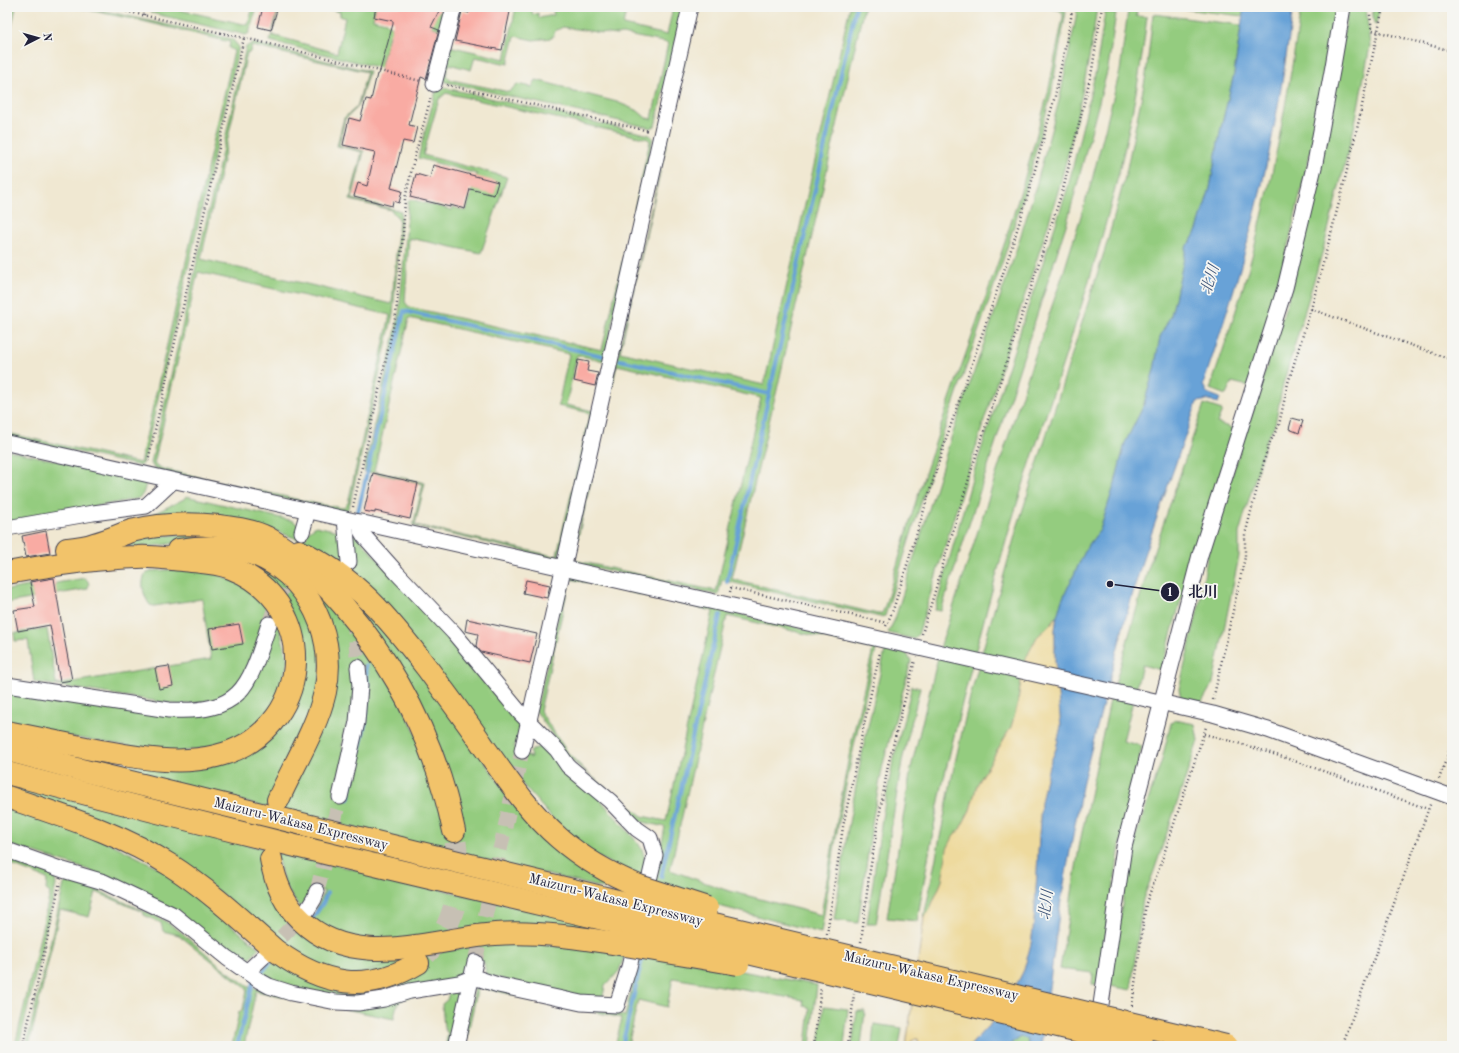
<svg xmlns="http://www.w3.org/2000/svg" width="1459" height="1053" font-family="'Old Standard TT','Noto Serif JP',serif">
<style>
.green{fill:#94cc7f;stroke:#5b775d;fill-rule:evenodd}
.sand{fill:#eeda9e;stroke:#887e6c}
.water{fill:#67a2d7;stroke:#446289}
.lines{fill:none;stroke-linecap:round;stroke-linejoin:round}
.stream{stroke:#67a2d7;stroke-width:4}
.building{fill:#f9aba3}
.minor-tunnel{stroke:#c7c0b4;stroke-width:15;stroke-dasharray:15 8;stroke-linecap:butt}
.highway-tunnel{stroke:#c7c0b4;stroke-width:22;stroke-dasharray:22 11;stroke-linecap:butt}
.minor-casing{stroke:#414052;stroke-width:17}
.highway-casing{stroke:#414052;stroke-width:24}
.path{stroke:#414052;stroke-width:2.5;stroke-dasharray:1 3;stroke-linecap:butt}
.minor{stroke:#fff;stroke-width:15}
.highway{stroke:#f2c36a;stroke-width:22}
.highway-bridge-casing{stroke:#414052;stroke-width:24;stroke-linecap:butt}
.highway-bridge{stroke:#f2c36a;stroke-width:22}
.labels{text-anchor:middle;dominant-baseline:central;stroke-width:3.5;stroke-linejoin:round;paint-order:stroke}
.street-label{font-size:14px;fill:#22223b;stroke:#f6f6f2}
.water-label{font-size:15px;font-style:italic;fill:#3e5579;stroke:#f6f6f2}
.leader{fill:none;stroke:#22223b;stroke-width:1.5}
.callout-dot{fill:#22223b;stroke:#f6f6f2;stroke-width:1.5}
.mark-label{font-size:12px;text-anchor:middle;font-weight:bold;fill:#fff}
.callout-label{font-size:15px;text-anchor:middle;font-weight:bold;fill:#22223b;stroke:#f6f6f2;stroke-width:3.5;stroke-linejoin:round;paint-order:stroke}
</style>
<rect width="100%" height="100%" fill="#f6f6f2"/>
<filter id="ink" filterUnits="userSpaceOnUse"><feTurbulence type="fractalNoise" baseFrequency=".025" numOctaves="2"/><feDisplacementMap in="SourceGraphic" scale="8" xChannelSelector="R" yChannelSelector="G"/><feConvolveMatrix kernelMatrix="1 2 1 2 8 2 1 2 1" color-interpolation-filters="sRGB"/></filter>
<filter id="wash" filterUnits="userSpaceOnUse"><feTurbulence type="fractalNoise" baseFrequency=".012" numOctaves="4" result="noise"/><feDisplacementMap in="SourceGraphic" scale="16" xChannelSelector="R" yChannelSelector="G"/><feGaussianBlur stdDeviation="0.9" result="paint"/><feColorMatrix in="noise" values="0 0 0 0 0 0 0 0 0 0 0 0 0 0 0 0 0 1.4 0 .05"/><feComposite in="paint" operator="in"/></filter>
<g filter="url(#wash)">
<rect width="100%" height="100%" fill="#f0e8d2"/>
<g class="green">
<path d="M7 7H16L7 49Z"/>
<path d="M74 7H87L232 39 238 46V51L143 464 140 466 7 436V433L140 463 234 51 229 48 230 42 142 21Z"/>
<path d="M150 7H166L248 25 253 7H257L249 33 246 35 151 13 149 10Z"/>
<path d="M269 7 279 9 272 35 337 53 345 18 340 16V12L321 7H328L340 10V7H376L373 19 386 22 390 26 395 29V37L389 36 381 64 398 69 397 72 270 41 278 10Z"/>
<path d="M443 7H451L445 30 428 26 434 10 441 12Z"/>
<path d="M516 7H531L533 15 538 13 539 18 554 15 552 7H627L623 25 667 35 673 7H684L655 126 651 128 446 82 442 78 449 46 505 59ZM563 27 616 35 622 34 668 43 652 119 646 118 638 111 617 102 582 93 574 92 563 87 536 80 532 87 517 84 509 92 452 80 446 76 449 64 471 70 475 57 508 64 515 36 533 40 552 38 555 31Z"/>
<path d="M697 7 620 352 764 385 850 7H864L776 394 774 401 732 579 878 614 882 613 884 609 916 501 945 413 1002 251 1023 184 1048 93 1063 17V13L1059 10 1044 7 1061 8 1066 12 1051 95 1026 187 1005 254 942 437 885 616 880 617 722 580 718 595 571 562ZM617 365 761 398 716 591 573 560Z"/>
<path d="M1077 7H1097C1089 67 1076 125 1060 184 1044 242 1023 298 1005 356 975 448 946 541 918 635L914 639 888 633 895 619 950 441 1014 257 1035 190 1060 97 1076 18Z"/>
<path d="M1166 7H1244L1243 16Z"/>
<path d="M1301 7H1336L1314 137 1278 287 1248 386 1232 382 1226 395 1210 389C1227 338 1245 286 1258 233 1277 158 1290 83 1301 7Z"/>
<path d="M1349 7H1366L1370 46 1354 128 1323 250 1283 384 1275 424 1266 441 1239 533V556L1213 683 1202 702 1181 698 1179 689 1200 601 1209 547 1291 290Z"/>
<path d="M1372 7H1380L1376 25 1374 24Z"/>
<path d="M1128 10 1137 11 1136 16 1147 17C1128 192 1063 356 1011 523 1003 550 996 578 988 605 971 667 955 729 941 791 932 834 925 877 917 921L887 918 911 768 941 645 1027 379 1064 271 1092 180 1120 71Z"/>
<path d="M1105 12 1116 13 1108 68 1068 219 941 611 935 610 976 465 1068 187 1096 70Z"/>
<path d="M1153 14 1241 25 1234 74 1220 132 1210 188 1197 230 1191 241 1187 245 1175 299 1171 315 1160 337 1154 370 1143 407 1125 443 1115 483 1100 530 1087 547 1062 600 1057 616 1050 625 1037 637 1022 674 1017 707 1011 727 977 785 970 810 960 829 953 837 942 881 929 911 924 918 954 767 970 697 990 624 1018 525 1107 243 1126 173 1146 75Z"/>
<path d="M252 43 369 71 358 107 345 119 339 145 364 151 352 199 401 211 400 233 393 314 350 503 347 510 344 512 161 471 153 467 151 463 246 47ZM252 46 367 72 357 107 344 118 337 146 362 152 350 200 391 210 399 219 392 302 391 304 201 259 247 53 250 52ZM198 272 390 315 348 503 343 508 318 504 163 469 154 464Z"/>
<path d="M446 88 650 135 653 138 604 361 577 355 566 405 593 411 558 559 413 526 423 484 364 471 399 315 406 235 408 201 410 199 452 210 453 207 466 211 477 174 418 158 436 91 440 89ZM446 93 648 139 650 141 602 350 409 307 405 302 409 238 481 253 507 177 423 155 439 99ZM409 318 569 354 558 406 590 413 557 555 554 556 415 525 425 483 374 471Z"/>
<path d="M1204 404 1222 410 1217 423 1235 429 1196 547 1161 670 1142 665 1123 741 1142 746 1120 846 1098 985 1092 984 1093 973 1060 969 1080 842 1109 705 1148 569Z"/>
<path d="M7 450 141 479 146 483C144 490 144 497 136 499L7 522Z"/>
<path d="M186 496 294 521 305 534 316 526 356 535 523 720 520 731 514 747 531 758 530 752C535 747 541 746 548 749L598 797 638 843C647 856 646 866 644 882L575 844 314 548 295 538 273 530 154 519 151 515 184 499Z"/>
<path d="M225 535C209 537 139 551 129 546V544C138 532 208 535 225 535Z"/>
<path d="M240 558C251 562 261 566 271 572 319 603 331 660 312 711 300 743 282 771 270 803L285 806C294 781 307 758 318 734 343 678 342 627 302 579V577L305 576C379 647 427 734 447 835L461 833C446 737 397 653 332 582V579H335L357 597 399 644 439 696 507 794 520 809 543 834 557 846 572 858 604 877 606 885 603 888 217 795 74 758 72 756V754L75 753C136 764 206 783 260 744 275 733 287 719 294 702 303 679 306 652 298 628 291 609 280 591 264 579 258 574 239 566 237 560ZM363 665C369 697 362 726 355 757 352 771 349 786 345 799L334 796 344 757 342 745 346 727 353 718 355 686 353 667Z"/>
<path d="M182 569 210 571 250 588 277 618 288 662 273 709 232 743 174 753 7 727V690L209 714 241 681 222 698 181 705 34 682 28 640 15 641 14 633 47 629 56 683 61 684 211 659 202 599 154 606 150 605C143 596 138 577 150 571Z"/>
<path d="M568 575 877 645 855 741 838 826 821 933 704 902 654 884 665 827 639 821 626 807 565 754 536 711ZM570 579 713 611 666 821 642 816 590 775 568 753 540 711ZM727 616 873 649 852 740 836 826 821 915 726 890 670 870Z"/>
<path d="M85 578C89 581 90 585 87 589L7 603V590L29 586 30 589 56 585V583Z"/>
<path d="M886 647 906 652 911 661 883 764 873 817 858 923 834 920 848 828 864 744Z"/>
<path d="M912 686 920 688 902 761 876 924H867L882 818 892 766Z"/>
<path d="M1175 720 1195 724 1198 741 1154 871 1143 899 1131 990 1110 986 1126 878 1132 847 1161 763 1171 723Z"/>
<path d="M7 783 253 846 612 929 607 936C571 930 535 925 498 927 434 930 366 963 310 919L315 912 324 891 311 888 308 896 300 908 285 886 278 860 261 856C271 916 306 952 368 957 381 958 395 956 408 955L409 958C399 963 390 969 379 972 317 989 267 934 225 897 201 877 174 858 146 843 102 820 53 806 7 790Z"/>
<path d="M7 806 100 838 165 871 259 948C251 957 249 961 237 957L89 870 7 844Z"/>
<path d="M7 857 49 872 55 879 56 885 19 1046H15L50 893 46 890 47 879 7 863Z"/>
<path d="M66 882 95 889 162 919 181 932 222 967 249 987 325 1003 463 988 450 1046H445L448 1034 444 1028 442 1004 447 1000 449 993 446 991C436 993 402 994 398 1004 395 1008 395 1015 394 1019L256 991 244 1046H232L239 1012 243 1009 247 990 246 988 179 935 163 931 161 923 144 915 143 912 96 892 89 917 60 910 29 1046H26L64 884Z"/>
<path d="M502 941 626 952 619 971 605 986 603 996 600 999 581 998 486 975 484 962 469 961 466 971 459 980 336 1000 257 975 272 957 327 985 412 957Z"/>
<path d="M638 952 817 985 810 1046H806L810 1008 804 1006 803 1000 673 978 667 1007 638 1000 628 1046H615L622 1018 478 987 465 1046H462L476 985 479 984 625 1016 636 970Z"/>
<path d="M824 1006 848 1009 844 1046H819Z"/>
<path d="M857 1011H865L861 1046H852Z"/>
<path d="M874 1024 902 1028 899 1046H872Z"/>
<path d="M1021 1037 1027 1039 1029 1046H1008Z"/>
</g>
<path class="sand" d="M1057 616 1055 630V661L1061 726 1056 749 1049 766 1045 783 1041 803 1034 923 1031 944 1024 970 1019 980 990 1025 986 1028 970 1046H919L918 1039H913L909 1046H906L924 918 929 911 942 881 947 849 953 837 960 829 970 810 977 785 1011 727 1017 707 1022 674 1026 658 1037 637 1050 625Z"/>
<path class="water" d="M1244 7H1293C1283 85 1269 164 1248 240 1235 289 1219 337 1203 385L1207 393 1220 398 1218 403 1208 400 1197 402 1144 555 1125 620 1083 781 1061 900 1041 1046H1029L1027 1039 1021 1037 1008 1046H970L986 1028 990 1025 1019 980 1024 970 1031 944 1034 923 1041 803 1045 783 1049 766 1056 749 1061 726 1055 661V630L1057 616 1062 600 1087 547 1100 530 1115 483 1125 443 1143 407 1154 370 1160 337 1171 315 1175 299 1187 245 1191 241 1197 230 1210 188 1220 132 1234 74Z"/>
<g class="lines">
<g class="stream">
<path d="M620 360 769 394"/>
<path d="M358 512 404 311 603 356"/>
<path d="M727 582 856 7"/>
<path d="M348 799 365 724 368 690 366 666"/>
<path d="M661 877 720 615"/>
<path d="M312 919 323 903 327 893"/>
<path d="M259 976 272 960"/>
<path d="M237 1046 253 983"/>
<path d="M622 1046 643 955"/>
</g>
</g>
<g id="blocks">
<g class="building">
<path d="M263 7 277 10 271 30 258 27Z"/>
<path d="M376 7H441L431 27 439 30 426 79 421 77 409 125 417 127 413 143 403 141 391 188 402 191 399 203 393 201 392 206 354 196 358 183 367 186 375 152 343 145 349 118 360 121 366 99 371 100 377 74H379L393 24V21L374 17Z"/>
<path d="M470 7H511L502 50 455 41 462 11 469 13Z"/>
<path d="M433 165 498 182 494 195 470 189 465 209 450 205V207L410 197 416 174 430 178Z"/>
<path d="M578 360 589 362 587 371 598 373 595 386 574 381Z"/>
<path d="M1292 418 1303 421 1299 433 1289 429Z"/>
<path d="M373 473 418 483 410 519 375 511V513L364 511Z"/>
<path d="M46 531 50 553 26 557 22 536Z"/>
<path d="M54 578 63 632 72 680 60 682 50 625 18 631 14 610 35 607 30 582Z"/>
<path d="M526 580 550 585 547 598 523 593Z"/>
<path d="M467 619 537 634 530 663 481 652 476 646 478 634 465 631Z"/>
<path d="M239 624 243 644 212 649 209 629Z"/>
<path d="M169 666 173 686 159 689 155 668Z"/>
</g>
</g>
</g>
<g filter="url(#ink)">
<use href="#blocks" fill-opacity="0" stroke="#414052" stroke-width="1"/>
<g class="lines">
<g class="minor-tunnel">
<path d="M354 618 358 667"/>
<path d="M269 624 302 532"/>
<path d="M317 891 340 797"/>
<path d="M266 953 306 912"/>
<path d="M475 962 522 751"/>
</g>
<path class="highway-tunnel" d="M426 954C462 919 461 877 454 831"/>
<g class="minor-casing">
<g id="minor">
<path d="M434 84 454 7"/>
<path d="M7 443 1213 714 1268 730 1452 797"/>
<path d="M345 519 349 562"/>
<path d="M361 522V531L364 536 397 573 454 633 521 714 557 750 568 766 610 801 637 829 650 838 655 855 645 897"/>
<path d="M7 528 93 513 146 506 173 481"/>
<path d="M302 532 308 511"/>
<path d="M7 685 169 710C243 714 249 686 269 624"/>
<path d="M522 751 690 7"/>
<path d="M340 797 357 722 360 686 358 667"/>
<path d="M7 850 63 870 104 882 174 915 227 958 260 981 269 986 291 993 336 1002 358 1003 384 999 410 991 459 983 472 978 480 979 498 985 581 1003 617 1005 629 967 636 938"/>
<path d="M306 912 314 899 317 891"/>
<path d="M247 972 263 957"/>
<path d="M1098 1025 1124 847 1200 555 1285 288 1315 163 1333 66 1343 7"/>
<path d="M456 1046 475 962"/>
</g>
</g>
<g class="highway-casing">
<g id="highway">
<path d="M67 549C76 548 86 547 94 544 107 541 119 535 131 531 159 524 191 523 219 526 234 528 252 530 266 537 295 553 321 579 343 605 400 672 436 745 454 831"/>
<path d="M178 550C197 547 215 546 235 549 301 561 339 629 325 692 317 728 293 766 278 800"/>
<path d="M299 551C355 576 390 620 427 668 446 694 466 720 484 747 507 779 529 812 559 838 583 859 610 874 639 886"/>
<path d="M7 573C51 565 94 558 138 557 153 556 168 559 183 560 199 562 216 562 231 568 324 604 313 733 216 756 177 766 135 757 96 750 66 744 37 738 7 732"/>
<path d="M7 750 77 769 634 905"/>
<path d="M7 773C213 828 421 876 629 925"/>
<path d="M7 797C62 816 120 833 170 865 208 889 242 921 276 951 323 985 366 994 418 963"/>
<path d="M271 859C275 883 283 903 301 920 354 972 432 939 495 934 539 931 583 938 625 945"/>
</g>
</g>
<g class="path">
<path d="M107 7 253 40 421 81"/>
<path d="M1369 7 1372 30 1452 51"/>
<path d="M144 15 147 7"/>
<path d="M447 85 649 131"/>
<path d="M1311 309 1452 360"/>
<path d="M148 461 244 38"/>
<path d="M353 507 396 314 403 234 405 199 414 159 431 97"/>
<path d="M730 592 731 588 887 623"/>
<path d="M886 626 893 610 946 439 1009 256 1030 188 1055 96 1071 18 1072 7"/>
<path d="M922 634 973 465 1064 186 1092 70 1102 7"/>
<path d="M1213 700 1245 557V535L1268 446 1279 425 1288 383 1311 309 1340 199 1357 129 1383 7"/>
<path d="M1204 734C1281 753 1354 783 1428 809"/>
<path d="M1439 779 1452 743"/>
<path d="M827 934 843 827 860 743 880 652"/>
<path d="M861 942 869 876 888 765 915 660"/>
<path d="M1132 1006 1146 903 1160 866 1206 727"/>
<path d="M23 1046 60 882"/>
<path d="M814 1046 821 987"/>
<path d="M848 1046 854 994"/>
<path d="M1342 1046 1431 802"/>
</g>
<use href="#minor" class="minor"/>
<use href="#highway" class="highway"/>
<g class="highway-bridge-casing">
<g id="highway-bridge">
<path d="M639 886 707 908"/>
<path d="M634 905 1226 1046"/>
<path d="M629 925 1143 1046"/>
<path d="M625 945 738 964"/>
</g>
</g>
<use href="#highway-bridge" class="highway-bridge"/>
</g>
</g>
<g class="labels">
<g class="street-label">
<text transform="translate(301 824) rotate(14)">Maizuru-Wakasa Expressway</text>
<text transform="translate(616 900) rotate(14)">Maizuru-Wakasa Expressway</text>
<text transform="translate(931 976) rotate(13)">Maizuru-Wakasa Expressway</text>
</g>
<g class="water-label">
<text transform="translate(1211 280) rotate(-72)">北川</text>
<text transform="translate(1047 905) rotate(-83)">北川</text>
</g>
</g>
<path class="leader" d="M1110 584L1170 592"/>
<g class="callout-dot">
<circle cx="1110" cy="584" r="4"/>
<circle cx="1170" cy="592" r="10"/>
</g>
<g class="mark-label">
<text x="1170" y="596">1</text>
</g>
<g class="callout-label">
<text x="1203" y="597">北川</text>
</g>
<rect width="1459" height="1053" fill="none" stroke="#f6f6f2" stroke-width="24"/>
<g transform="translate(38 38) rotate(84)" stroke="#f6f6f2" stroke-width="3" paint-order="stroke">
<path d="M0-3L7 15L0 10L-7 15Z" fill="#22223b"/>
<text y="-6" font-size="11" font-weight="bold" text-anchor="middle" fill="#22223b">N</text>
</g>
</svg>
